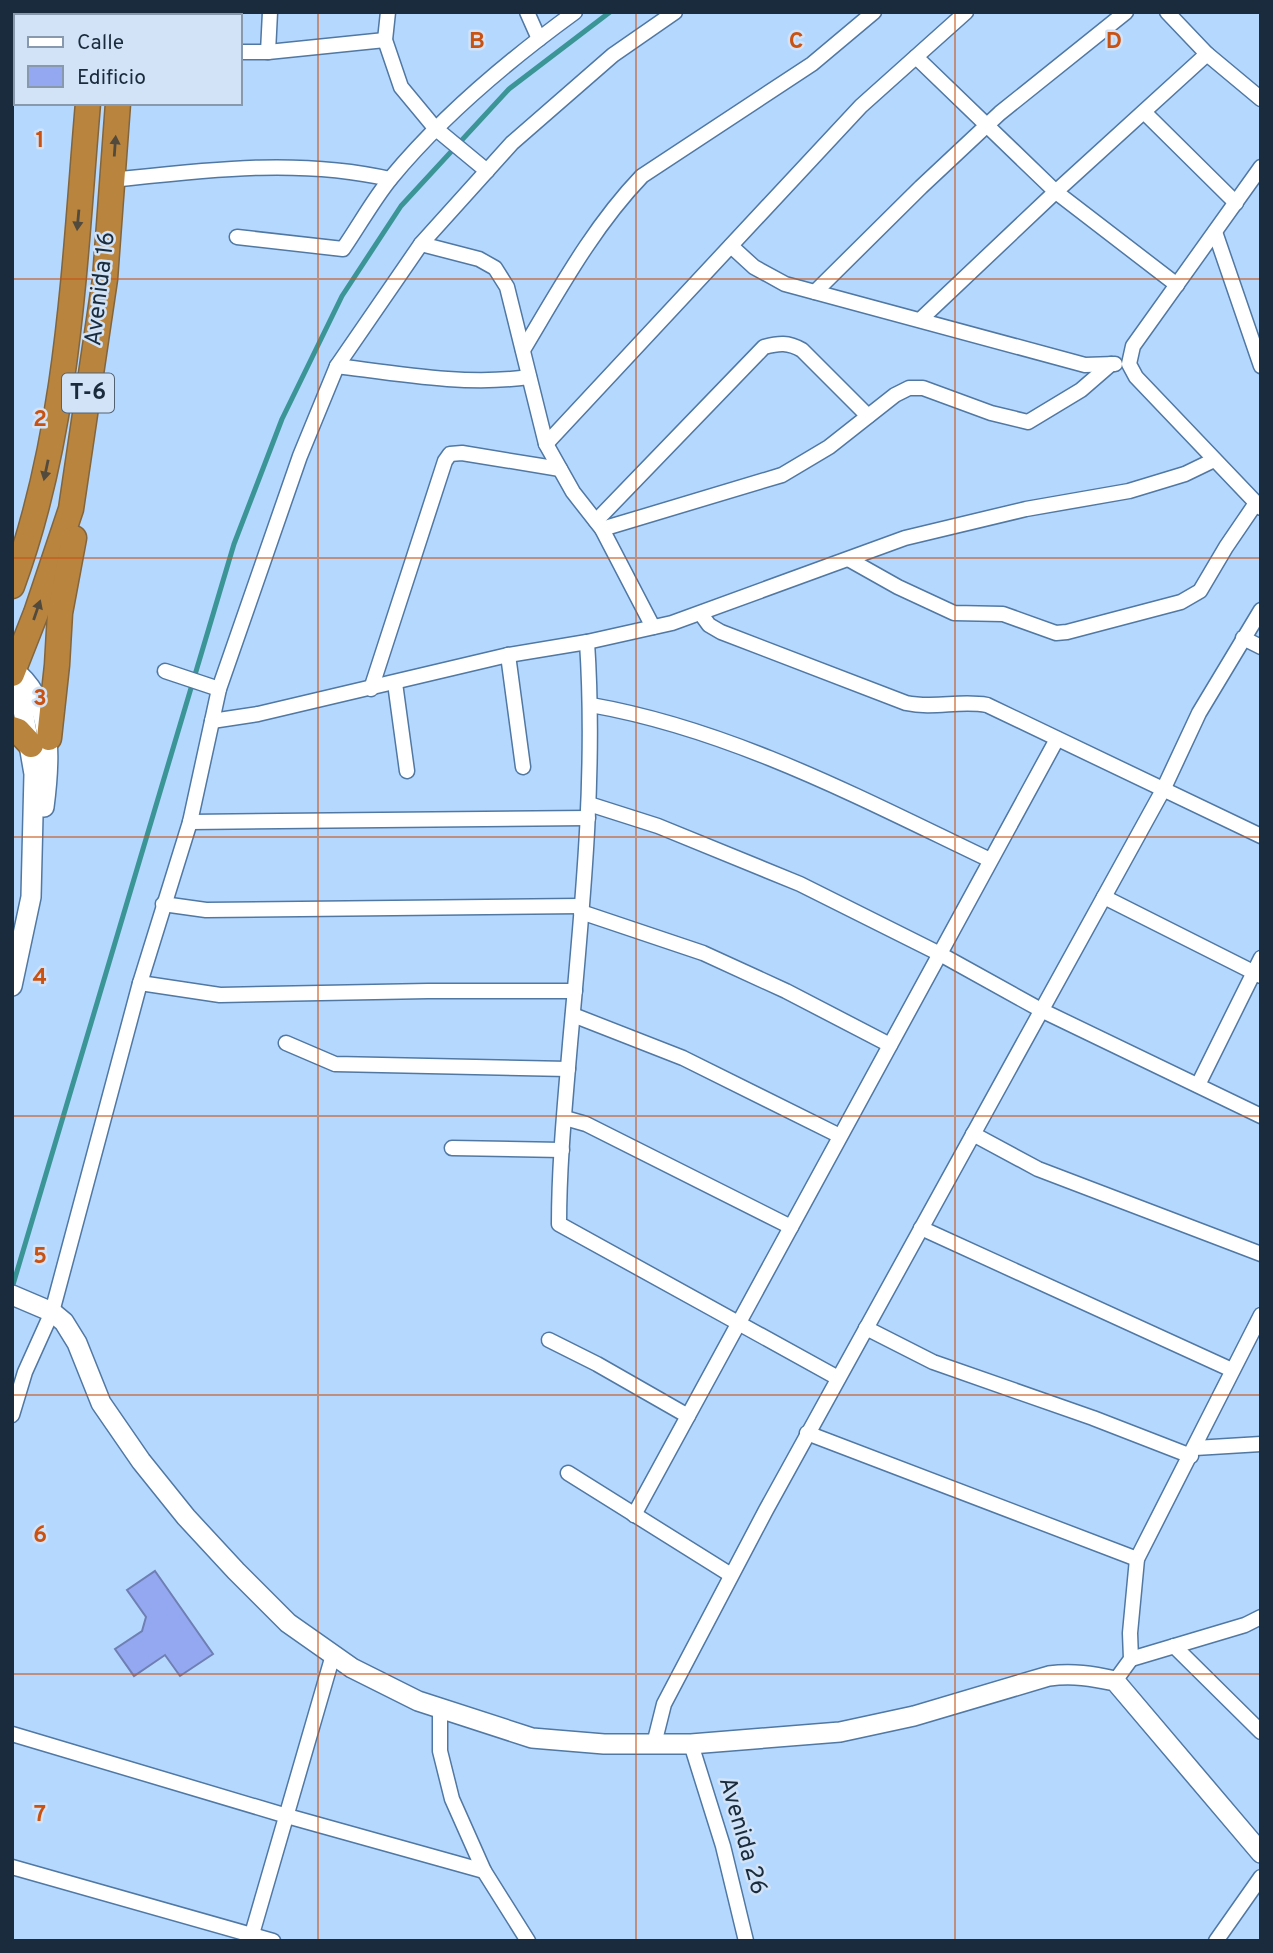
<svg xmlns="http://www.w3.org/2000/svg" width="1273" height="1953" font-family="Overpass,sans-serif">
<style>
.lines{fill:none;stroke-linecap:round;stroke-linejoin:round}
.stream{stroke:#3b9597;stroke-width:5}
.building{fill:#93a8f0;stroke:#6f7fb3;stroke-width:2}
.street-casing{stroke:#5078a3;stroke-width:17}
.secondary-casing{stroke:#5078a3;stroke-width:22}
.highway-casing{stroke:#81653e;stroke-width:27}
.street{stroke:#fff;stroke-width:14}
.secondary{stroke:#fff;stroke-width:19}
.highway{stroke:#b9843e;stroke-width:24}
.oneway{fill:#524a3d}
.grid{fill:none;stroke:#c95213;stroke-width:2;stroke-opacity:0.55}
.labels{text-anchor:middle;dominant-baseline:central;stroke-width:5;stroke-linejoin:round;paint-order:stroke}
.shield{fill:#d2e3f7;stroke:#516275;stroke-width:2}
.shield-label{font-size:23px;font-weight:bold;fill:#1a2b3d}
.street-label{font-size:24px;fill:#1a2b3d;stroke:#d2e3f7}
.grid-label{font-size:23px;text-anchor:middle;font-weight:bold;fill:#c95213;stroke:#d2e3f7;stroke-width:5;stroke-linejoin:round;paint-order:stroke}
</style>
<rect width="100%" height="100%" fill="#b5d8ff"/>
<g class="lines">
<path class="stream" d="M12 1288 234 544 282 419 342 296 401 206 509 89 610 12"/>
</g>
<path class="building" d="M155 1571 213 1654 180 1676 165 1655 134 1676 115 1649 142 1631 146 1617 127 1590Z"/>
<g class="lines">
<g class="street-casing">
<g id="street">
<path d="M388 12 385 40 401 87 435 128 487 171"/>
<path d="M527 12 539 39"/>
<path d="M1167 12 1207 54 1261 99"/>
<path d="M12 17 16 18"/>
<path d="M240 52H268L385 40"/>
<path d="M268 52 270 12"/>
<path d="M916 57 1056 192 1177 285"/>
<path d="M1145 113 1236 203"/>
<path d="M1261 167 1133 346 1129 364 1136 377 1261 508"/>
<path d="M112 180C205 170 298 158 390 179"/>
<path d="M1215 232 1261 366"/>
<path d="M237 237 343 249C359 226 373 200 391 178 443 115 509 60 575 12"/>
<path d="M421 244 479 259 495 268 507 287 546 444 573 492 602 529 653 627"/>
<path d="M731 246 754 267 785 284 1085 365 1115 364"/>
<path d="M815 292 921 187 1000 113 1126 12"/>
<path d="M920 320 1050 197 1207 54"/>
<path d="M523 350C559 290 593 227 642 176L812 64 874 12"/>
<path d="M337 366C400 374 467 386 529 377"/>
<path d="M546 444 861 106 966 12"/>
<path d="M596 521 764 347C779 343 788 342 802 350L868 416"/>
<path d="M602 529 782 475 829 447 895 395 909 388H923L991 413 1028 422 1081 390 1111 364"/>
<path d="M850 560 898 587 954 613 1003 614 1056 633 1067 632 1181 602 1200 591 1226 547 1256 503"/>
<path d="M701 614 709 625 721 632 906 703C934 709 960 700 987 705L1261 836"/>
<path d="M1243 638 1261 647"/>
<path d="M587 642C596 776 582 910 570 1044 565 1104 559 1164 559 1224L838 1378"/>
<path d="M508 655 523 767"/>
<path d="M165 671 219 689"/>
<path d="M395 683 407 771"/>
<path d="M371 689 445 461 450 454 462 453 560 469"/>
<path d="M591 705C733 730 862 799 990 860"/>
<path d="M212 721 258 714 508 655 587 642 672 623 905 538 1026 509 1129 491 1185 474 1214 460"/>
<path d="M589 804 658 826 800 884 940 954 1041 1010 1261 1116"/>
<path d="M190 822 588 818"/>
<path d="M1104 897 1261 976"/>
<path d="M163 904 206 910 581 906"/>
<path d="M581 912 703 953 786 991 890 1045"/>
<path d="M140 983 220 995 428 991H575"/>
<path d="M573 1015 683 1058 840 1136"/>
<path d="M286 1043 335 1064 568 1069"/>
<path d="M1198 1085 1261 958"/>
<path d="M565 1118 586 1124 791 1227"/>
<path d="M973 1134 1038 1169 1261 1254"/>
<path d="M452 1148 562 1150"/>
<path d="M921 1228 1232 1370"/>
<path d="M866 1328 933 1362 1093 1418 1191 1456"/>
<path d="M549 1340 597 1364 688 1416"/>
<path d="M12 1415 25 1372 52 1312 140 983 190 822 219 689 300 456 337 366 421 244 512 143 613 55 675 12"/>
<path d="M807 1433 1137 1559"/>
<path d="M1195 1448 1261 1444"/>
<path d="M568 1473 731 1575"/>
<path d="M634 1515 1057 739"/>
<path d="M1174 1646 1261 1732"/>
<path d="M1131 1659 1245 1625 1261 1617"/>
<path d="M1115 1681 1131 1659 1130 1633 1137 1559 1261 1315"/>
<path d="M440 1708V1751L452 1799 484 1871 528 1941"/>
<path d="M12 1734 287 1816 484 1871"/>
<path d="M654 1744 664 1704 766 1510 1163 790 1199 713 1261 610"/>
<path d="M691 1744 723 1846 746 1941"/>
<path d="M12 1867 273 1941"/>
<path d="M250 1941 333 1655"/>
<path d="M1216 1941 1261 1877"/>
</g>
</g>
<g class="secondary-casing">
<g id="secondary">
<path d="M12 669C55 700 50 761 44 807"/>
<path d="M12 693 23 710 34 774 31 897 12 986"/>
<path d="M12 1295 52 1312 64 1322 77 1343 101 1403 141 1461 186 1517 236 1571 288 1623 352 1668 418 1701 532 1738 604 1744H691L840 1732 914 1716 1049 1676C1073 1673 1092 1676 1115 1681L1261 1853"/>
</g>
</g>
<g class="highway-casing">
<g id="highway">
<path d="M95 16V12"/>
<path d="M125 16V12"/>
<path d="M12 586C69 431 74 266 88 103"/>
<path d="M12 674 36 613 71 509 105 279 118 103"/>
<path d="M12 729 18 731 31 745"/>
<path d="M49 738 57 665 60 613 74 538"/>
</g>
</g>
<use href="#street" class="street"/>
<use href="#secondary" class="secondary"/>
<use href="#highway" class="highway"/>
</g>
<defs><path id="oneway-solid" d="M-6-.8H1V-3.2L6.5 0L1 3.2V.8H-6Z" transform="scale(1.75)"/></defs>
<g class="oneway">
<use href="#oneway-solid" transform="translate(115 146) rotate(-86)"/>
<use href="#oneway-solid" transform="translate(78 220) rotate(95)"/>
<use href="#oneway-solid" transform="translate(46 470) rotate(102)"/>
<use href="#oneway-solid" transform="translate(37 610) rotate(-71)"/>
</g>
<path class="grid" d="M318 12V1941M636 12V1941M955 12V1941M12 279H1261M12 558H1261M12 837H1261M12 1116H1261M12 1395H1261M12 1674H1261"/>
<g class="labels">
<rect class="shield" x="62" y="373.5" width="52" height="39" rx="5"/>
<g class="shield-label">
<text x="88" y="393">T-6</text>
</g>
<g class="street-label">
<text transform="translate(101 289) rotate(-83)">Avenida 16</text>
<text transform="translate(742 1836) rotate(74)">Avenida 26</text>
</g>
</g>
<g class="grid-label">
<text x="477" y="48">B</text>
<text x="796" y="48">C</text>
<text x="1114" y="48">D</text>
<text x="40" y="147">1</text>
<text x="40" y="426">2</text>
<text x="40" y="705">3</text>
<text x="40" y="984">4</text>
<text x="40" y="1263">5</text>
<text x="40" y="1542">6</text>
<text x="40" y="1821">7</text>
</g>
<rect width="1273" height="1953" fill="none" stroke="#1a2b3d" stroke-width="28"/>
<rect x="14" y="14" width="228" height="91" fill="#d2e3f7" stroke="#8899ad" stroke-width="2"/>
<rect x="28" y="37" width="35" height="10" fill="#ffffff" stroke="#8899ad" stroke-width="2"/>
<text x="77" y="49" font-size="21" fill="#1a2b3d">Calle</text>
<rect x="28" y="66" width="35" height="21" fill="#93a8f0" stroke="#8899ad" stroke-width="2"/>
<text x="77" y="84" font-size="21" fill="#1a2b3d">Edificio</text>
</svg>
